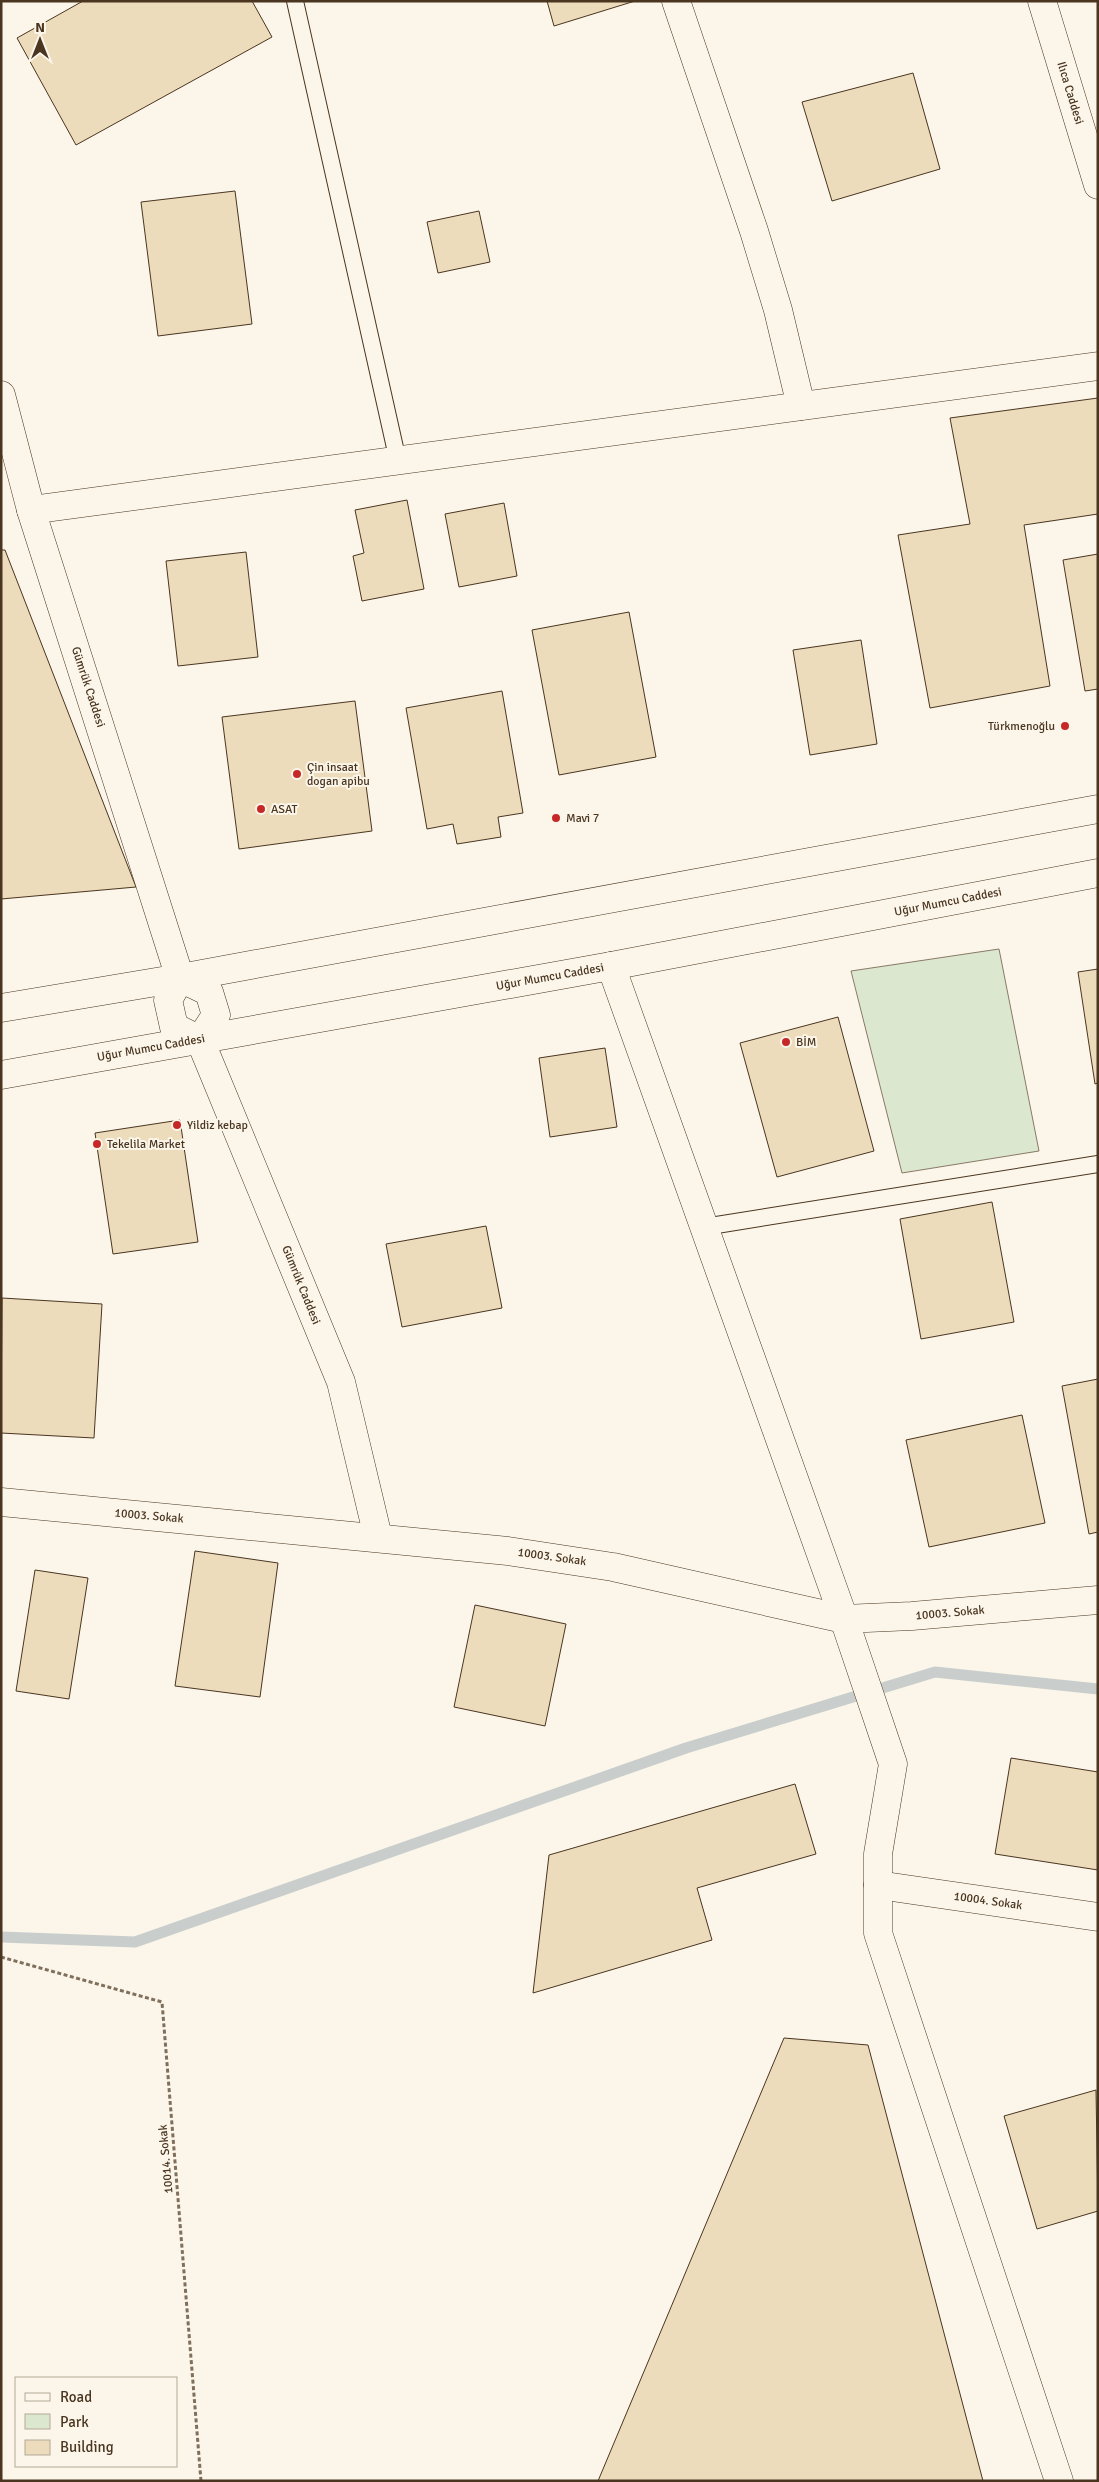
<svg xmlns="http://www.w3.org/2000/svg" width="1099" height="2482" font-family="Signika,sans-serif">
<style>
.green{fill:#dce7d0;stroke:#887966}
.lines{fill:none;stroke-linecap:round;stroke-linejoin:round}
.stream{stroke:#c9cecd;stroke-width:11}
.building{fill:#ecdcbc;stroke:#4a3520}
.lane-casing{stroke:#4a3520;stroke-width:18}
.street-casing{stroke:#4a3520;stroke-width:29}
.secondary-casing{stroke:#4a3520;stroke-width:29}
.path{stroke:#7f6f5c;stroke-width:3;stroke-dasharray:4 2.5;stroke-linecap:butt}
.lane{stroke:#fbf6e9;stroke-width:16}
.street{stroke:#fbf6e9;stroke-width:28}
.secondary{stroke:#fbf6e9;stroke-width:28}
.poi-dot{fill:#c62828;stroke:#fbf6e9;stroke-width:2}
.labels{text-anchor:middle;dominant-baseline:central;stroke-width:4;stroke-linejoin:round;paint-order:stroke}
.street-label{font-size:12px;fill:#4a3520;stroke:#fbf6e9}
.poi-label{font-size:12px;fill:#4a3520;stroke:#fbf6e9;text-anchor:start}
</style>
<rect width="100%" height="100%" fill="#fbf6e9"/>
<path class="green" d="M999 949 1039 1151 902 1173 851 971Z"/>
<g class="lines">
<path class="stream" d="M1 1937 135 1942 686 1748 935 1672 1098 1689"/>
</g>
<g class="building">
<path d="M83 1H252L272 37 76 145 17 38Z"/>
<path d="M547 1H635L554 26Z"/>
<path d="M913 73 940 169 832 201 802 102Z"/>
<path d="M235 191 252 324 158 336 141 202Z"/>
<path d="M479 211 490 262 438 273 427 222Z"/>
<path d="M1098 398V514L1024 525 1050 686 930 708 898 535 970 524 950 418Z"/>
<path d="M407 500 424 589 362 601 353 556 364 553 355 510Z"/>
<path d="M504 503 517 576 459 587 445 514Z"/>
<path d="M1 550H5L136 887 1 899Z"/>
<path d="M246 552 258 657 178 666 166 561Z"/>
<path d="M1098 554V689L1085 691 1063 560Z"/>
<path d="M629 612 656 757 559 775 532 630Z"/>
<path d="M861 640 877 744 810 755 793 650Z"/>
<path d="M502 691 523 813 498 817 501 837 457 844 453 824 427 829 406 708Z"/>
<path d="M355 701 372 831 239 849 222 717Z"/>
<path d="M1098 969V1083L1095 1084 1078 972Z"/>
<path d="M838 1017 874 1151 777 1177 740 1043Z"/>
<path d="M605 1048 617 1127 550 1137 539 1058Z"/>
<path d="M180 1120 198 1242 113 1254 95 1133Z"/>
<path d="M992 1202 1014 1322 921 1339 900 1219Z"/>
<path d="M486 1226 502 1308 402 1327 386 1244Z"/>
<path d="M2 1298 102 1304 94 1438 1 1433Z"/>
<path d="M1098 1379V1532L1089 1534 1062 1386Z"/>
<path d="M1022 1415 1045 1523 929 1547 906 1440Z"/>
<path d="M195 1551 278 1563 260 1697 175 1686Z"/>
<path d="M35 1570 88 1578 69 1699 16 1691Z"/>
<path d="M475 1605 566 1624 545 1726 454 1707Z"/>
<path d="M1011 1758 1098 1772V1870L995 1854Z"/>
<path d="M795 1784 816 1854 697 1888 712 1940 533 1993 549 1855Z"/>
<path d="M784 2038 868 2045 983 2481H598Z"/>
<path d="M1096 2090 1098 2211 1037 2229 1004 2116Z"/>
</g>
<g class="lines">
<g class="lane-casing">
<g id="lane">
<path d="M295 1 398 461"/>
<path d="M704 1227 1098 1164"/>
</g>
</g>
<g class="street-casing">
<g id="street">
<path d="M676 1 754 231 778 310 801 406"/>
<path d="M1042 1 1098 185"/>
<path d="M1 395 31 510 180 978 168 1000 174 1027 200 1040 216 1015 209 992 180 978"/>
<path d="M31 510 1098 366"/>
<path d="M611 966 844 1619 893 1764 878 1854V1933L1059 2481"/>
<path d="M200 1040 341 1382 378 1537"/>
<path d="M1 1502 508 1551 613 1567 844 1619 912 1616 1098 1600"/>
<path d="M878 1885 1098 1917"/>
</g>
</g>
<g class="secondary-casing">
<g id="secondary">
<path d="M1 1008 180 978 1098 809"/>
<path d="M1 1075 611 966 1098 873"/>
</g>
</g>
<path class="path" d="M1 1957 162 2002 201 2481"/>
<use href="#lane" class="lane"/>
<use href="#street" class="street"/>
<use href="#secondary" class="secondary"/>
</g>
<g class="poi-dot">
<circle cx="1065" cy="726" r="5"/>
<circle cx="297" cy="774" r="5"/>
<circle cx="261" cy="809" r="5"/>
<circle cx="556" cy="818" r="5"/>
<circle cx="786" cy="1042" r="5"/>
<circle cx="177" cy="1125" r="5"/>
<circle cx="97" cy="1144" r="5"/>
</g>
<g class="labels">
<g class="street-label">
<text transform="translate(1070 93) rotate(73)">Ilıca Caddesi</text>
<text transform="translate(88 687) rotate(72)">Gümrük Caddesi</text>
<text transform="translate(948 902) rotate(-11)">Uğur Mumcu Caddesi</text>
<text transform="translate(550 977) rotate(-10)">Uğur Mumcu Caddesi</text>
<text transform="translate(151 1048) rotate(-10)">Uğur Mumcu Caddesi</text>
<text transform="translate(301 1285) rotate(68)">Gümrük Caddesi</text>
<text transform="translate(149 1516) rotate(5)">10003. Sokak</text>
<text transform="translate(552 1557) rotate(8)">10003. Sokak</text>
<text transform="translate(950 1613) rotate(-5)">10003. Sokak</text>
<text transform="translate(988 1901) rotate(8)">10004. Sokak</text>
<text transform="translate(166 2159) rotate(-95)">10014. Sokak</text>
</g>
<g class="poi-label">
<text x="1055" y="726" text-anchor="end">Türkmenoğlu</text>
<text x="307" y="767">Çin insaat<tspan x="307" dy="14">dogan apibu</tspan></text>
<text x="271" y="809">ASAT</text>
<text x="566" y="818">Mavi 7</text>
<text x="796" y="1042">BİM</text>
<text x="187" y="1125">Yildiz kebap</text>
<text x="107" y="1144">Tekelila Market</text>
</g>
</g>
<rect width="1099" height="2482" fill="none" stroke="#4a3520" stroke-width="5"/>
<rect x="15" y="2377" width="162" height="90" fill="#fbf6e9" stroke="#b4a999"/>
<rect x="25" y="2393" width="25" height="8" fill="#fbf6e9" stroke="#b4a999"/>
<text x="60" y="2402" font-size="15" fill="#4a3520">Road</text>
<rect x="25" y="2414" width="25" height="15" fill="#dce7d0" stroke="#b4a999"/>
<text x="60" y="2427" font-size="15" fill="#4a3520">Park</text>
<rect x="25" y="2440" width="25" height="15" fill="#ecdcbc" stroke="#b4a999"/>
<text x="60" y="2452" font-size="15" fill="#4a3520">Building</text>
<g transform="translate(40 40)" stroke="#fbf6e9" stroke-width="4" paint-order="stroke">
<path d="M0-4L9 19L0 12L-9 19Z" fill="#4a3520"/>
<text y="-8" font-size="14" font-weight="bold" text-anchor="middle" fill="#4a3520">N</text>
</g>
</svg>
